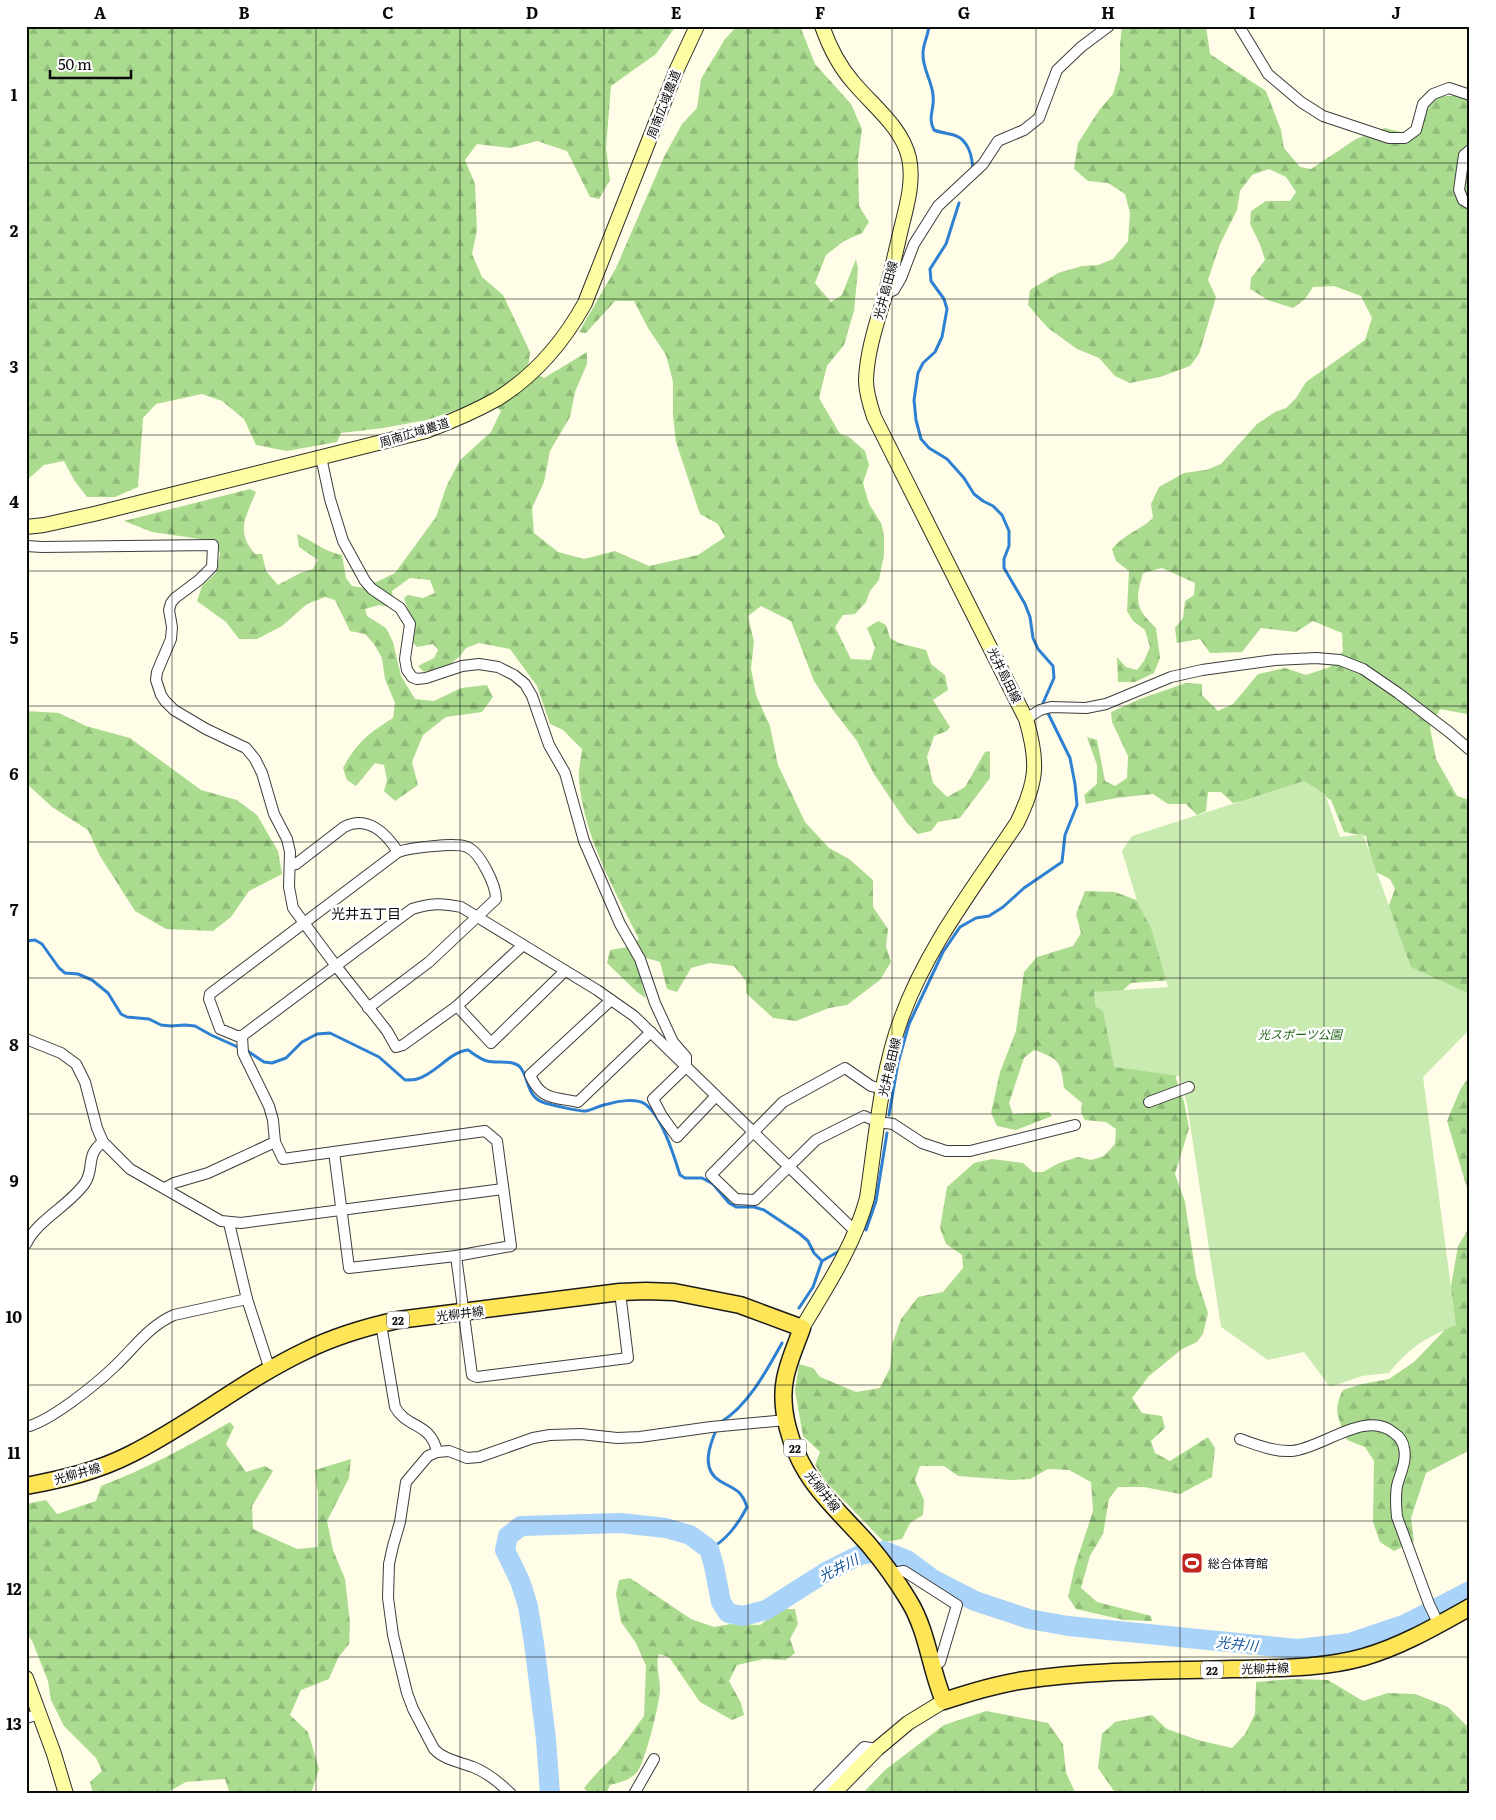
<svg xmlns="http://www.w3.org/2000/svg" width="1496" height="1820" font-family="Literata,'Noto Sans JP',serif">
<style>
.forest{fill:url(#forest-firs)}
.park{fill:#c9eab0}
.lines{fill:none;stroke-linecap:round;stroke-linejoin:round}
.stream{stroke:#2e81d2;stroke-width:3}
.river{stroke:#a9d3f8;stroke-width:20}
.street-casing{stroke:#3d3d3d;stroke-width:12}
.secondary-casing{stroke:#2c2c2c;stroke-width:16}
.primary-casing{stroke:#1b1b1b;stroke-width:19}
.street{stroke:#fff;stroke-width:10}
.secondary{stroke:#fffda2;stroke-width:14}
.primary{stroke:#fee557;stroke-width:16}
.grid{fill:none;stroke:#0a0a0a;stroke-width:1;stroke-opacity:0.55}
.labels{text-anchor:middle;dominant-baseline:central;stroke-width:5;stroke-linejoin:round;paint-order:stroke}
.shield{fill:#fff;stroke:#545454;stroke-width:1}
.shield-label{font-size:11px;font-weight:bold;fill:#0a0a0a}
.street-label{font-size:12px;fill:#0a0a0a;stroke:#fff}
.park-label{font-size:12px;font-style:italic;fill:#226319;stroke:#fff}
.poi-label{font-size:12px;fill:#0a0a0a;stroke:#fff;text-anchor:start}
.neighbourhood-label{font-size:14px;fill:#0a0a0a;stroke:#fff}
.water-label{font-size:14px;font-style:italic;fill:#10539e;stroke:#fff}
.neatline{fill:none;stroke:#0a0a0a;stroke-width:2}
.grid-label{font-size:16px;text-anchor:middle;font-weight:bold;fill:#0a0a0a}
</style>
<defs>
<pattern id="forest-firs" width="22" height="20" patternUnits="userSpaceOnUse" patternTransform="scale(1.25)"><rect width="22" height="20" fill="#aadb8f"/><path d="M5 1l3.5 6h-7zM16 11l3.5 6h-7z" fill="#91bb7a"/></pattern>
</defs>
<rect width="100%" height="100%" fill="#fffde7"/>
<g class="forest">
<path d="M26 26H676L656 54 611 86 606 148 610 180 599 199 590 197 567 151 537 141 511 148 477 144 465 160 475 184 477 230 472 254 482 277 503 295 523 337 530 352 528 369 544 378 587 352V364L575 392 570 417 550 451 544 482 532 508 534 533 558 552 584 559 615 551 649 566 698 555 725 537 718 524 700 514 676 442 673 416V382L666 355 648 328 634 301H615L586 333 579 332 616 268 664 157 682 124 697 108 701 79 725 39 737 26H800L815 64 851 104 862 129 858 159 859 206 869 222 862 233 844 241 826 255 815 283 831 302 842 295 856 259 858 269 854 311 844 345 827 366 819 398 840 434 849 437 865 451 869 465 863 483 869 504 881 523 884 535V554L879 580 870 591 866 602 855 614 843 615 835 627 851 659 871 660 875 647 867 628 878 621 886 625 890 638 899 643 926 650 931 664 945 675 948 690 933 700 950 727 947 731 934 736 927 757 933 783 947 797 965 787 985 752 990 751V778L960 818 938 822 931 831 918 834 907 823 874 774 857 741 833 710 814 681 791 621 761 606 748 616 754 642 751 668 756 695 770 726 778 765 805 822 829 848 849 859 873 880V907L888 929 886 946 891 962 880 980 847 1005 829 1008 796 1021 773 1018 746 993V981L734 966 710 963 691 968 677 992 667 989 660 962 646 958 638 971 646 998 637 992 607 963 610 950 628 947 639 939C614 889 584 837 579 780 578 770 581 759 582 749L563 730 550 724 537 686 510 649 479 643 466 648 460 656 449 665 424 672 418 666 434 658 438 650 433 644 417 647 413 643C418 620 410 619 404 598L408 595 423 598 435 593 430 580 410 578 392 591 393 598 397 603 389 607 379 605 365 609 367 616 386 628 393 642 401 676 415 699 434 701 461 688 487 685 493 697 482 712 446 717 423 735 412 762 418 785 395 801 384 791 387 780 384 765 375 763 356 786 347 780 343 768C357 742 369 733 393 718L395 703 385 679 382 658 374 644 365 634 350 631 335 600 325 597 307 604 282 626 257 639H239L226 622 197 601 202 586 216 573 220 553 216 544 207 540 152 532 124 521 250 489 256 492C246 517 235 531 255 554H262L266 571 278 585 300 573 313 569 318 560 299 547 297 534C313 541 325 552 342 555L346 578 352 586 364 588 395 573 436 517 447 485 460 460 491 432 501 411 488 399 427 420 383 428 341 433 337 442 287 451 256 445 244 419 222 401 202 394 156 404 143 418 138 487 115 497H87L74 480 64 461 44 465 26 481Z"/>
<path d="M1122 26H1206L1210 54 1266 91 1281 130 1284 148 1300 167 1311 169 1356 139 1385 128 1417 136 1429 106 1440 96H1460L1470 100V717L1467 714 1440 709 1430 727 1436 759 1457 796 1470 800V1009L1413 980 1388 908 1395 889 1390 879 1374 871 1366 836 1344 832 1331 800 1308 786 1233 803 1221 792H1208L1206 811 1197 815 1186 804H1168L1153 794 1116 798 1086 804 1084 795 1097 784V765L1087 737 1097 740 1105 781 1115 786 1127 778 1128 756 1112 722 1111 712 1140 699 1186 683 1202 684V695L1218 711 1233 704 1258 674 1285 668 1306 675 1330 667 1343 651 1342 633 1313 621 1296 632 1261 628 1242 652 1210 653 1200 639 1177 643 1175 628 1183 618 1185 601 1194 595 1195 583 1162 568 1143 573C1135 601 1135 608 1156 628L1160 658 1154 673 1135 682H1118L1117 657 1126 667 1137 670 1144 661 1150 647 1145 630 1133 621 1127 611 1129 571 1116 561 1112 549C1124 534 1139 531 1153 518L1151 504 1159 487 1184 473 1206 470 1221 464 1257 424 1275 412 1286 408 1296 398 1306 382 1365 340 1372 318 1361 296 1334 286 1313 287 1305 299 1293 308 1268 300 1250 289 1251 278 1265 260 1260 244 1250 224 1251 211 1266 201H1290L1296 192 1286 177 1269 169 1252 175 1240 191 1237 210 1220 244 1208 280 1216 297 1199 354 1190 366 1160 377 1130 383 1115 376 1099 358 1077 349 1048 328 1028 305 1030 290 1058 273 1082 266 1098 265 1113 259 1128 241 1130 213 1125 194 1108 183 1088 181 1074 169 1078 143 1100 109 1113 94 1120 70V45Z"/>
<path d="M26 711 59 713 86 726 130 738 201 790 237 800 257 815 278 851 282 874 249 891 231 917 213 931 166 929 135 911 100 856 88 830 52 807 26 783Z"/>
<path d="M1085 891 1115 892 1144 903 1173 980 1131 983 1112 1000 1178 1062 1176 1079 1184 1102 1189 1128 1175 1174 1185 1202 1196 1276 1208 1313 1203 1334 1197 1342 1182 1349 1149 1376 1132 1398 1142 1413 1162 1416 1165 1428 1151 1441 1155 1453 1170 1461 1208 1437 1215 1448 1212 1477 1180 1494 1144 1487H1118L1109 1499 1103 1534 1090 1556 1081 1588 1097 1602 1151 1616 1152 1621 1124 1620 1076 1609 1068 1597 1075 1566 1093 1511 1091 1482 1069 1470 1048 1469 1030 1479 1011 1480 958 1476 944 1466H920L915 1480 924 1500 923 1515 910 1523 902 1539 884 1542 827 1483 815 1465 820 1452 803 1436 795 1391 799 1364 813 1368 820 1377 856 1392 880 1388 890 1368 892 1345 901 1319 918 1297 943 1292 963 1268 962 1255 946 1244 940 1228 947 1187 974 1163 992 1159 1023 1163 1033 1172H1043L1059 1163 1078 1157 1091 1160 1104 1156 1115 1144 1116 1129 1106 1122 1085 1120 1081 1113 1082 1103 1064 1088C1061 1061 1059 1059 1034 1050L1024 1058 1009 1103 1013 1114 1049 1112 1052 1116 1016 1130 997 1126 991 1113 1000 1072 1016 1031 1024 972 1037 957 1073 946 1081 933 1076 914Z"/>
<path d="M1470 1076V1198L1447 1121 1461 1088Z"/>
<path d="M1470 1226V1450L1426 1473 1411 1518 1414 1541 1394 1551 1380 1542 1373 1522 1374 1461 1365 1447 1347 1440C1339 1419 1332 1411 1343 1390L1362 1384 1389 1379 1414 1362 1443 1332 1458 1246Z"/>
<path d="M230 1422 234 1427 226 1444 246 1472 265 1466 273 1471 252 1506 253 1529 297 1549 318 1547V1495L315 1470 351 1459 349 1478 327 1521 333 1550 345 1579 350 1623 349 1644 338 1658 329 1679 301 1690 290 1715 308 1732 319 1769 311 1794H230L225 1779 186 1782 164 1794H93L90 1782 102 1771 96 1758 64 1726 51 1700 48 1681 33 1643 26 1631V1504L46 1500 57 1514 96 1501 101 1486C146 1469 188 1446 230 1422Z"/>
<path d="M630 1578 691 1619 714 1627 731 1624 760 1625 783 1609H795L798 1624 790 1639 795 1653 786 1660 764 1659 737 1665 729 1681 741 1703 744 1715 732 1720 700 1702 669 1657 659 1654C655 1666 660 1676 660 1689 660 1702 645 1763 637 1772 629 1781 621 1782 610 1785L606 1794H589L584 1788 595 1775 617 1753 644 1716 646 1666 636 1643 621 1622 616 1594 619 1580Z"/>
<path d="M1292 1679 1328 1680 1363 1701 1388 1693 1415 1694 1448 1707 1470 1729V1794H1116L1098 1768 1102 1734 1115 1722 1152 1715 1167 1729 1198 1740 1232 1748 1245 1734 1255 1714 1256 1682Z"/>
<path d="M986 1711 1048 1723 1063 1744 1066 1773 1076 1794H862L885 1770 944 1725Z"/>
</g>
<path class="park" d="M1304 781 1325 794 1340 837 1363 834 1411 967 1470 994V1029L1423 1077 1456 1325C1424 1339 1412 1345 1389 1373L1362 1376 1330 1387 1304 1352 1268 1360 1221 1327 1187 1104 1179 1076 1114 1067 1103 1011 1095 1006 1094 992 1168 987 1151 928 1138 904 1122 851 1132 836Z"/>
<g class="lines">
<g class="stream">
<path d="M929 26C928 36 923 44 923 53 922 68 932 81 933 95 935 109 927 117 934 130 941 133 948 133 954 135 969 140 972 156 973 170"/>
<path d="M26 941 35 940 42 944 59 968 65 973 78 974 92 980 108 993 121 1014 127 1017 149 1019 161 1025 171 1026 185 1025 195 1026 211 1035 240 1048"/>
<path d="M246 1050 264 1062 272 1063 286 1058 302 1042 317 1034 330 1033 379 1057 405 1080C409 1080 414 1080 417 1079 436 1074 449 1052 468 1050 474 1054 480 1059 487 1061 497 1064 513 1059 520 1067 529 1077 526 1095 542 1102 548 1104 580 1112 586 1111 593 1110 600 1105 608 1104 618 1101 636 1098 645 1104 662 1116 674 1156 680 1175L685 1178H702L713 1184 729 1203 736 1207H754L764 1210 800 1234 808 1241 814 1253 822 1261"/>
<path d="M889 1115 898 1063 909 1024 943 952 960 927 976 918 989 916 1003 907 1024 888 1062 862 1065 835 1077 805 1075 784 1070 758 1043 703 1054 678 1053 666 1038 649 1033 638 1030 617 1025 604 1004 568V559L1009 546V531L1002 515 993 506 983 501 974 494 964 478 947 459 929 448 921 439 916 420 914 400 918 373 923 363 935 352 942 337 947 309 944 299 931 281 930 269 946 244 959 203"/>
<path d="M866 1230 876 1201 887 1133"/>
<path d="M799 1308 813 1287 822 1261 841 1250"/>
<path d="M721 1422C748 1406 767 1370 782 1343"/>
<path d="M709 1549C725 1542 739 1523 747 1507 741 1489 735 1490 720 1481 700 1469 710 1444 717 1428"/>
</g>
<path class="river" d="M550 1794 546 1739 534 1643 528 1606 520 1581 505 1550 508 1536 521 1526 620 1523 666 1528 690 1535 709 1549 714 1566 721 1602 728 1613 743 1616 766 1610 826 1572 860 1555 884 1551 907 1560 934 1580 975 1601 1029 1619 1068 1626 1298 1649 1350 1643 1406 1624 1470 1591"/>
<g class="street-casing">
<g id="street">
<path d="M1239 26 1268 74 1301 102 1323 116 1389 138H1405L1416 130 1423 104 1433 94 1449 88 1470 95"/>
<path d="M1470 150 1464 155 1459 190 1463 200 1470 204"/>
<path d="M885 294 894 290 901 278 914 244 938 206 983 164 998 141 1024 130 1039 118 1057 70 1081 47 1109 26"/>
<path d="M321 457 330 499 343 541 365 581 372 589 400 608 410 624 405 659 407 670 412 677 417 679 426 678 462 666 479 664 498 667 514 675 525 684 532 696 549 745 565 773 584 841 620 924 640 959 655 1003 673 1042 686 1057V1067L653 1099 662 1116 677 1137 716 1096"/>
<path d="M26 546 42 547 213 545 212 567 199 580 175 598 171 603 169 610 172 627 171 639 157 672 156 680 161 695 165 701 174 710 206 729 246 748 255 759 262 773 274 814 287 839 290 852 289 887 293 908 336 966 387 1031 396 1047 403 1045 457 1006 523 945"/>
<path d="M1026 719 1040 710 1051 707 1086 708 1106 704 1171 677 1202 670 1275 660 1316 658 1340 660 1363 669 1398 693 1449 732 1470 750"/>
<path d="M291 865 296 864 344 827C367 815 386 833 398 852"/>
<path d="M611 1000 530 1075C541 1100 553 1097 578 1102L651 1032"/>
<path d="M457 1006 491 1043 565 971"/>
<path d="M242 1036H237L220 1029 209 999 210 994 398 852C409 848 456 842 467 847 480 852 496 885 496 899L429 962 368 1008"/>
<path d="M26 1039 61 1053 76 1064 85 1082 97 1128 103 1142 130 1169 221 1221 241 1223 503 1189"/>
<path d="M883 1089 871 1086 845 1068 783 1102 711 1175 736 1199 755 1200 816 1140 864 1116 878 1122 893 1124 922 1143 946 1151H970L1075 1125"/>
<path d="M1149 1102 1189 1087"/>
<path d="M334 1152 349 1268 456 1256 511 1246 497 1141 485 1131 283 1159 275 1142 273 1120 269 1106 243 1053 242 1036 412 909C431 903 442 903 461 907L597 990 634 1016 856 1232"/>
<path d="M165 1188 174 1183 208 1173 275 1142"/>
<path d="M229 1223 247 1299 270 1370"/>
<path d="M26 1244C38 1219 69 1206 85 1183 95 1168 85 1155 103 1142"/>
<path d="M456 1256 472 1375 477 1377 628 1358 620 1292"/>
<path d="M381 1324 395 1407C407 1429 431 1422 437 1452"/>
<path d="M26 1427C51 1421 95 1385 114 1367 134 1348 149 1326 174 1315L247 1299"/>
<path d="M1240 1439C1257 1445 1274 1452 1292 1451 1323 1448 1366 1409 1394 1433 1400 1437 1403 1441 1404 1448 1407 1461 1400 1474 1397 1486 1395 1497 1396 1506 1397 1517L1429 1604 1439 1625"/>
<path d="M892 1573 904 1571 957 1605 940 1662 933 1667"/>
<path d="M26 1718 40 1714"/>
<path d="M511 1794C500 1783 488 1773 473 1767 460 1762 444 1760 434 1749L413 1709 407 1693 393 1635 388 1598 389 1564 393 1546 400 1522 406 1482 428 1456 437 1452 449 1451 467 1458 479 1457 533 1438 550 1435 581 1434 617 1438 640 1437 711 1427 786 1420"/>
<path d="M634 1794 654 1759"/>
<path d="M818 1794 864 1747 877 1749"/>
</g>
</g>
<g class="secondary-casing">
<g id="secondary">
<path d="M26 527 44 525 94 514 426 431C450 422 474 412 497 399 534 376 564 341 585 303L677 69 697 26"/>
<path d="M802 1328C827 1286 854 1246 867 1198 876 1139 880 1076 901 1019 927 947 975 886 1017 823 1037 782 1039 763 1026 719L874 417C870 405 866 392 866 380 867 351 877 322 885 295 891 273 896 251 901 229 907 205 914 181 909 158 902 127 872 105 853 82 839 66 829 46 822 26"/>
<path d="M26 1678 54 1754 66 1794"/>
<path d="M833 1794 877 1749 908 1723 944 1701"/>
</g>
</g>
<g class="primary-casing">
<path id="primary" d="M26 1486C63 1479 98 1471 131 1454 191 1424 244 1380 305 1351 335 1336 366 1327 398 1320L620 1292 646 1291 674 1292 740 1305 802 1328C796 1345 788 1362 785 1379 779 1410 791 1447 807 1473 824 1500 849 1522 869 1545 884 1563 897 1581 909 1601 928 1632 930 1669 944 1701 971 1692 997 1684 1025 1680 1093 1670 1164 1671 1233 1669 1276 1668 1322 1669 1364 1657 1402 1646 1436 1626 1470 1607"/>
</g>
<use href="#street" class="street"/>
<use href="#secondary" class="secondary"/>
<use href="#primary" class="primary"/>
</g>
<path class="grid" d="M172 26V1794M316 26V1794M460 26V1794M604 26V1794M748 26V1794M892 26V1794M1036 26V1794M1180 26V1794M1324 26V1794M26 163H1470M26 299H1470M26 435H1470M26 571H1470M26 706H1470M26 842H1470M26 978H1470M26 1114H1470M26 1249H1470M26 1385H1470M26 1521H1470M26 1657H1470"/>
<defs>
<g id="stadium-square" transform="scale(1.125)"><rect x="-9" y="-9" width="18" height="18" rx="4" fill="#be261e" stroke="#fff"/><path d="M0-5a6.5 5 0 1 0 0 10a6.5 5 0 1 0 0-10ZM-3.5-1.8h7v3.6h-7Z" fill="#fff"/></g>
</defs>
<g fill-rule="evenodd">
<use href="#stadium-square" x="1192" y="1563"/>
</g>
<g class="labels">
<g class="shield">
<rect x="387" y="1311.5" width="22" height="17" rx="4"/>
<rect x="784" y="1439.5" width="22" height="17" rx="4"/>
<rect x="1201" y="1661.5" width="22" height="17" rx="4"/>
</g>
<g class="shield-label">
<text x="398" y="1320">22</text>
<text x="795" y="1448">22</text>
<text x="1212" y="1670">22</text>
</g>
<g class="street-label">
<text transform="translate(663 104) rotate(-69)">周南広域農道</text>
<text transform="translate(885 290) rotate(-75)">光井島田線</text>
<text transform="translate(414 432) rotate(-17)">周南広域農道</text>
<text transform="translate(1005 675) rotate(64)">光井島田線</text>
<text transform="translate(889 1067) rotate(-77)">光井島田線</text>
<text transform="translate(460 1313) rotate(-7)">光柳井線</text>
<text transform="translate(77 1473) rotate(-16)">光柳井線</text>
<text transform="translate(823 1491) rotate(52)">光柳井線</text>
<text transform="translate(1265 1668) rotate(-2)">光柳井線</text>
</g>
<g class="park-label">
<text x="1300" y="1034">光スポーツ公園</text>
</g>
<g class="poi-label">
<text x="1208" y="1563">総合体育館</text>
</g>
<g class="neighbourhood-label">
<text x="366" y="913">光井五丁目</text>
</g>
<g class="water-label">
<text transform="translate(838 1567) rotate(-27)">光井川</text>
<text transform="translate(1237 1643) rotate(6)">光井川</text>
</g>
</g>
<rect width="1496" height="1820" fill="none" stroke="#ffffff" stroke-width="55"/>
<path d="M50 70v8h81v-8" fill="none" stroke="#0a0a0a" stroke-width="2.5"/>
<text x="58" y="70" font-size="15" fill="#0a0a0a" stroke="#ffffff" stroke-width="4" paint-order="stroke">50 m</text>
<rect x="28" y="28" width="1440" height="1764" class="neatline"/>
<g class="grid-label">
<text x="100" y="19">A</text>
<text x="244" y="19">B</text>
<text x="388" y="19">C</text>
<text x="532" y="19">D</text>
<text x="676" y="19">E</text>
<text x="820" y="19">F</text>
<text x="964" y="19">G</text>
<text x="1108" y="19">H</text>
<text x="1252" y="19">I</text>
<text x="1396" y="19">J</text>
<text x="14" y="101">1</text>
<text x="14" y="237">2</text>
<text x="14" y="373">3</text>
<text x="14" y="508">4</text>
<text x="14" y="644">5</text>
<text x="14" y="780">6</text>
<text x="14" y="916">7</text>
<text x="14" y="1051">8</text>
<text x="14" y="1187">9</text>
<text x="14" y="1323">10</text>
<text x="14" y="1459">11</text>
<text x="14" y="1595">12</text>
<text x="14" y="1730">13</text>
</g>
</svg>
